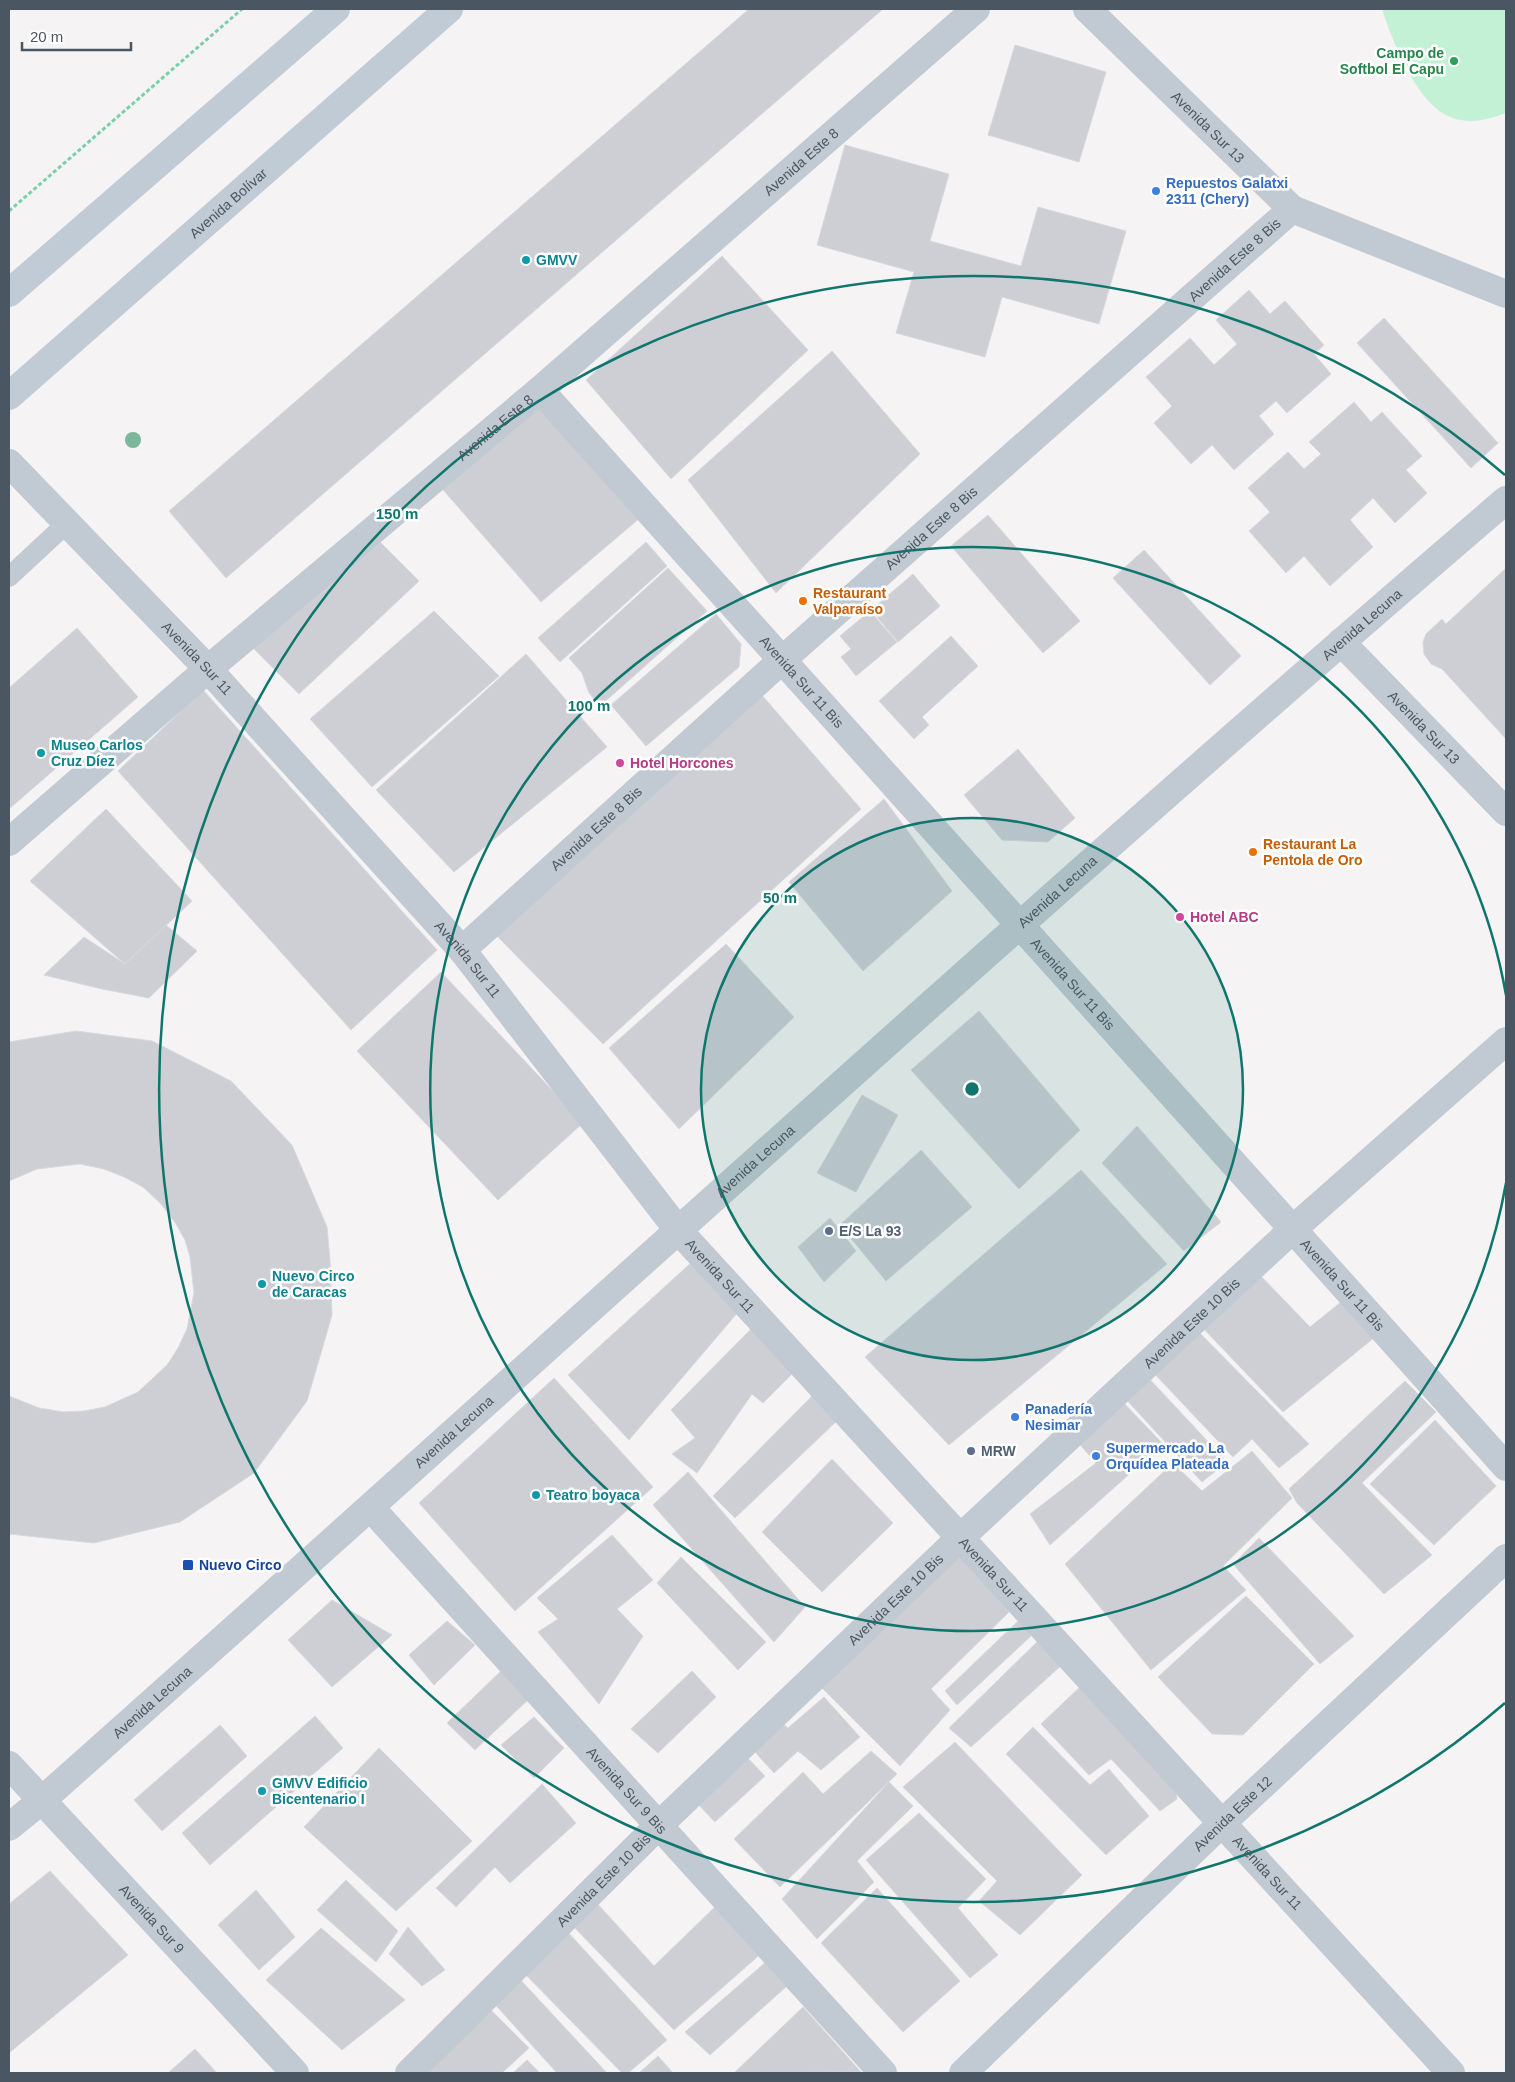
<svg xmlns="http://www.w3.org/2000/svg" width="1515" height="2082" font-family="Arial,sans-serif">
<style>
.green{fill:#c3f1d5}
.building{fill:#cdcfd5;stroke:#d7d9de}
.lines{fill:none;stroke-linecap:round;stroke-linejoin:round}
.path{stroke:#7ad0a6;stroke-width:3;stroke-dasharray:4 2.5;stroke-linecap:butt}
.lane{stroke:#c1cad2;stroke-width:20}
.street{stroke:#c1cad2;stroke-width:28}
.secondary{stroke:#c1cbd6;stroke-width:28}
.tree{fill:#7bb799}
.ring{fill:none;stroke:#0f766e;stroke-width:2.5}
.leisure-dot{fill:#2e9e5b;stroke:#fff;stroke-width:2}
.shop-dot{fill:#3f7fe0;stroke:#fff;stroke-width:2}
.culture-dot{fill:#0f9aa8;stroke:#fff;stroke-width:2}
.food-dot{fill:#e8710a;stroke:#fff;stroke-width:2}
.hotel-dot{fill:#d1479c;stroke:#fff;stroke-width:2}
.service-dot{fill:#5c6f8a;stroke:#fff;stroke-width:2}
.transit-dot{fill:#1a4fb4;stroke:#fff;stroke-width:2}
.labels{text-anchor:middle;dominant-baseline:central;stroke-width:5;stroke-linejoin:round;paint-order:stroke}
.leisure-label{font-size:14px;font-weight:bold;fill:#27864d;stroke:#fff;text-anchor:end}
.street-label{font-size:14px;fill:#4a5661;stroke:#fff}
.shop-label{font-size:14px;font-weight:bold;fill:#366cbe;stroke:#fff;text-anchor:start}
.culture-label{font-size:14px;font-weight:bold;fill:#0d838f;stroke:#fff;text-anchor:start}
.food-label{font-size:14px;font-weight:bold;fill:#c56008;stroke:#fff;text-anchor:start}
.hotel-label{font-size:14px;font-weight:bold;fill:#b23c85;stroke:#fff;text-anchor:start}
.service-label{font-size:14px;font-weight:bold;fill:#4e5e75;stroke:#fff;text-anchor:start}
.transit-label{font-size:14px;font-weight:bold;fill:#164399;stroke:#fff;text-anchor:start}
.centre{fill:#0f766e;stroke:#fff;stroke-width:2.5}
.ring-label{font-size:15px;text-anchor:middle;font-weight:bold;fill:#0f766e;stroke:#fff;stroke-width:5;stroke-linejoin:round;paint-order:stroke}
</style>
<rect width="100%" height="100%" fill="#f5f3f3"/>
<path class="green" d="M1382 9H1506V113C1458 132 1433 116 1409 73 1398 53 1389 31 1382 9Z"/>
<g class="building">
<path d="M749 9H883L226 578 169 511Z"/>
<path d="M1015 45 1106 72 1079 162 988 135Z"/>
<path d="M845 145 949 174 930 241 1021 266 1038 207 1126 231 1099 324 1002 297 985 357 896 333 914 272 817 245Z"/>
<path d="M722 256 808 350 671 479 586 380Z"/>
<path d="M1249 290 1270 314 1285 301 1324 345 1314 354 1331 374 1287 413 1276 401 1259 416 1274 434 1234 470 1212 445 1191 464 1154 423 1172 406 1146 377 1190 338 1214 365 1237 344 1216 320Z"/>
<path d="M1384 318 1498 443 1471 468 1357 343Z"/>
<path d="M832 351 920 454 776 593 688 480Z"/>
<path d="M538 400 641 517 541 602 438 484Z"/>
<path d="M1354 402 1371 422 1382 412 1422 456 1406 470 1427 493 1395 523 1373 498 1350 520 1373 547 1330 586 1304 556 1286 573 1249 531 1270 512 1248 488 1288 452 1304 469 1321 454 1309 442Z"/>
<path d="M988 515 1080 621 1043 653 951 546Z"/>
<path d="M374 536 419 581 299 694 250 645Z"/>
<path d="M646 542 667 566 560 662 538 638Z"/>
<path d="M1144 550 1241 656 1210 685 1113 578Z"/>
<path d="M668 568 707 611 600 706 589 693 582 673 569 658Z"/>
<path d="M1506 568V739L1442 669 1431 664 1424 654 1423 642 1426 634 1442 619 1446 624Z"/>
<path d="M913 574 940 606 898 642 871 610Z"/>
<path d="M434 611 499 676 372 787 310 719Z"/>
<path d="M870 611 897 642 856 676 841 657 851 649 840 636Z"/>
<path d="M716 614 741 644 739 667 646 746 611 705Z"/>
<path d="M77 628 138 697 9 809V688Z"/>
<path d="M951 636 978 666 922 717 929 725 914 739 879 701Z"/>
<path d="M526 654 607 747 454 872 376 790Z"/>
<path d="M203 690 437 950 351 1030 118 771Z"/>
<path d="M760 693 861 809 603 1044 496 935Z"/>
<path d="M1018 749 1075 818 1048 842 1002 840 964 795Z"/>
<path d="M884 799 952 891 863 971 789 882Z"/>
<path d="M106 809 192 901 125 964 30 881Z"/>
<path d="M166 925 197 951 149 998 102 989 44 975 84 937 125 964Z"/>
<path d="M726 944 794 1017 679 1129 609 1048Z"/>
<path d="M441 972 583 1123 498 1200 357 1051Z"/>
<path d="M979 1011 1080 1130 1019 1189 911 1070Z"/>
<path d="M76 1031 152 1041 231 1081 292 1145 327 1227 330 1260 332 1315 307 1401 254 1473 180 1522 94 1543 9 1534V1396L39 1408 63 1412 84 1411 105 1407 138 1392 167 1365 178 1348 187 1329 194 1293 190 1257 185 1240 176 1224 161 1204 143 1187 124 1177 104 1169 80 1164 37 1169 9 1181V1042Z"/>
<path d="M862 1095 898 1115 856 1192 817 1173Z"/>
<path d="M1137 1126 1221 1222 1184 1251 1102 1163Z"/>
<path d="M921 1150 972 1207 886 1281 840 1225Z"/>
<path d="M1081 1170 1167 1264 949 1445 865 1357Z"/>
<path d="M830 1218 856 1251 824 1282 798 1247Z"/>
<path d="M693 1261 739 1311 629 1440 568 1375Z"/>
<path d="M1259 1274 1310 1327 1341 1302 1375 1337 1283 1412 1199 1324Z"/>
<path d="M753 1327 793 1373 763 1403 752 1394 697 1473 672 1454 695 1438 671 1410Z"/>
<path d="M1194 1327 1309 1444 1279 1468 1252 1439 1233 1457 1150 1369Z"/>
<path d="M1144 1373 1227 1462 1202 1482 1122 1395Z"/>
<path d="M554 1378 653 1487 515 1611 419 1503Z"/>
<path d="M1405 1381 1436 1412 1362 1483 1432 1555 1384 1594 1297 1503 1289 1489Z"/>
<path d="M817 1391 840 1418 735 1518 713 1496Z"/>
<path d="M1119 1398 1163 1444 1050 1545 1030 1514 1096 1463 1076 1440Z"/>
<path d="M1435 1420 1496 1486 1434 1545 1370 1484Z"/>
<path d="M1252 1451 1292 1498 1223 1566 1246 1590 1151 1670 1065 1564 1173 1463 1202 1491Z"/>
<path d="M832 1459 893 1523 822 1592 762 1532Z"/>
<path d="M688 1472 805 1607 774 1642 653 1505Z"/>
<path d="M612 1535 653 1580 617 1609 643 1636 599 1704 538 1632 558 1619 537 1598Z"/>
<path d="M1259 1538 1354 1636 1320 1664 1233 1564Z"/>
<path d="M958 1551 1009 1612 931 1689 950 1710 900 1766 817 1683Z"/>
<path d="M681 1557 766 1642 738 1670 657 1583Z"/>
<path d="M1246 1596 1314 1664 1243 1735 1212 1734 1158 1677Z"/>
<path d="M332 1600 392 1635 332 1687 288 1640Z"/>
<path d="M447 1621 475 1645 434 1685 409 1655Z"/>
<path d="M1018 1621 1032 1635 957 1705 945 1691Z"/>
<path d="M1039 1640 1064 1663 971 1747 949 1728Z"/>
<path d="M502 1670 529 1699 475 1750 447 1723Z"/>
<path d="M692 1671 716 1697 658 1753 631 1729Z"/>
<path d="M1083 1684 1176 1785 1177 1799 1160 1811 1111 1759 1089 1775 1041 1724Z"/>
<path d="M824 1697 860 1737 821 1770 798 1751 774 1773 754 1751 777 1719 788 1728Z"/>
<path d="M315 1716 343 1748 210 1865 182 1833Z"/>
<path d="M534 1717 564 1748 534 1778 501 1745Z"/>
<path d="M220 1725 247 1756 162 1831 134 1800Z"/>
<path d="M1033 1727 1090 1785 1109 1769 1149 1816 1106 1855 1006 1754Z"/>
<path d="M955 1742 1082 1875 1020 1935 979 1901 997 1881 903 1787Z"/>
<path d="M379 1748 472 1841 396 1911 304 1827Z"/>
<path d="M741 1751 765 1776 715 1822 693 1799Z"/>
<path d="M871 1751 897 1774 780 1887 734 1839 803 1772 823 1794Z"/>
<path d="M889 1782 913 1806 857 1861 874 1882 817 1939 782 1899Z"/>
<path d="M542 1784 576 1823 510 1883 495 1867 456 1907 436 1888Z"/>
<path d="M919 1813 986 1879 958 1908 998 1955 970 1978 866 1860Z"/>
<path d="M50 1871 128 1955 9 2053V1904Z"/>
<path d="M346 1880 398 1931 376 1962 317 1910Z"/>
<path d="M877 1888 960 1981 903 2032 821 1943Z"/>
<path d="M256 1890 295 1937 259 1970 218 1925Z"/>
<path d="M595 1901 654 1966 717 1905 764 1951 674 2030 570 1923Z"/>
<path d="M408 1927 445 1970 422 1986 389 1954Z"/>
<path d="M321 1928 405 2000 342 2050 266 1980Z"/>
<path d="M565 1929 667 2040 628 2073H622L523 1972Z"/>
<path d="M767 1961 787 1986 710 2055 685 2032Z"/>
<path d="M516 1975 607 2073H557L491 2000Z"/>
<path d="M486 2005 529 2048 502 2073H422Z"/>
<path d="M803 2007 861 2072 734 2073Z"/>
<path d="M195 2049 217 2073H168Z"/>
<path d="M658 2056 673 2073H639Z"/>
<path d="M527 2060 540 2073H513Z"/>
</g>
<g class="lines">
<path class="path" d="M9 211 242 9"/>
<path class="lane" d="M9 577 66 524"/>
<g class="street">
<path id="s1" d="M1087 9 1292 209 1506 294"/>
<path id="s2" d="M540 390 1506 1467"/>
<path id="s3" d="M9 463 208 669 462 950 678 1230 1451 2073"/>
<path id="s4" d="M1341 642 1506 812"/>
<path id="s5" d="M9 842 208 669 540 390 976 9"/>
<path id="s6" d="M462 950 782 660 1292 209"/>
<path id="s7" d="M371 1508 883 2073"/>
<path id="s8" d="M9 1765 295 2073"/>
<path id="s9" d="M9 1827 41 1801C529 1368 1010 925 1506 500"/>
<path id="s10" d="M409 2073 659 1825 960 1538 1293 1229 1506 1041"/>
<path id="s11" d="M963 2073 1221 1824 1506 1558"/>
</g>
<g class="secondary">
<path d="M9 293 336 9"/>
<path id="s12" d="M9 396 449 9"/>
</g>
</g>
<circle class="tree" cx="133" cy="440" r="8"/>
<circle cx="972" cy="1089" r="271" fill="#0f766e" fill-opacity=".12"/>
<g class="ring">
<circle cx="972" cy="1089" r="271"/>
<path d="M1506 1183A542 542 0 1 1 1506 995"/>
<path d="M1505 1703A813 813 0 1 1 1505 475"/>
</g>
<circle class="leisure-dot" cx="1454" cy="61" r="5"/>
<g class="shop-dot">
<circle cx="1156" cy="191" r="5"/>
<circle cx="1015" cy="1417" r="5"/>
<circle cx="1096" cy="1456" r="5"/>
</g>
<g class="culture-dot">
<circle cx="526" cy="260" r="5"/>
<circle cx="41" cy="753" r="5"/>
<circle cx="262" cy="1284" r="5"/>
<circle cx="536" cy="1495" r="5"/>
<circle cx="262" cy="1791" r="5"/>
</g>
<g class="food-dot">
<circle cx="803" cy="601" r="5"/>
<circle cx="1253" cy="852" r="5"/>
</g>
<g class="hotel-dot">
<circle cx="620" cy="763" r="5"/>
<circle cx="1180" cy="917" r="5"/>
</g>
<g class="service-dot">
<circle cx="829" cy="1231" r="5"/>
<circle cx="971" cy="1451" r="5"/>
</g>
<rect class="transit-dot" x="182" y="1559" width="12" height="12" rx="2.5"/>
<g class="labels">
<g class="leisure-label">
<text x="1444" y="53">Campo de<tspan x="1444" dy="16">Softbol El Capu</tspan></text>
</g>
<g class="street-label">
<text stroke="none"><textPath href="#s1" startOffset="169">Avenida Sur 13</textPath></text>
<text stroke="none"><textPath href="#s5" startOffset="1044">Avenida Este 8</textPath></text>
<text stroke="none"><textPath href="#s12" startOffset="292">Avenida Bolívar</textPath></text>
<text stroke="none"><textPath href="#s6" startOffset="1036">Avenida Este 8 Bis</textPath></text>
<text stroke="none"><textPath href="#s5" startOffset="639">Avenida Este 8</textPath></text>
<text stroke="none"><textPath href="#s6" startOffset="631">Avenida Este 8 Bis</textPath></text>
<text stroke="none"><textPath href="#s9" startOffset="1810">Avenida Lecuna</textPath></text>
<text stroke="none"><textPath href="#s3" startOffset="271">Avenida Sur 11</textPath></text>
<text stroke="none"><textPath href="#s2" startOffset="392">Avenida Sur 11 Bis</textPath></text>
<text stroke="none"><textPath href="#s4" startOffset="119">Avenida Sur 13</textPath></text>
<text stroke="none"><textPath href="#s6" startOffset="181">Avenida Este 8 Bis</textPath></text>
<text stroke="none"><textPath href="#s9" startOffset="1405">Avenida Lecuna</textPath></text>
<text stroke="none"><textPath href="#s3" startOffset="676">Avenida Sur 11</textPath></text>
<text stroke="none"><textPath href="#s2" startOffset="798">Avenida Sur 11 Bis</textPath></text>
<text stroke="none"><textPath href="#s9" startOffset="1000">Avenida Lecuna</textPath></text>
<text stroke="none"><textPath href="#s3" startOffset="1081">Avenida Sur 11</textPath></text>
<text stroke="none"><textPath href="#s2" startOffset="1202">Avenida Sur 11 Bis</textPath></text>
<text stroke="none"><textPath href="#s10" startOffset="1084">Avenida Este 10 Bis</textPath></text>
<text stroke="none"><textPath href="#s9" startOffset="595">Avenida Lecuna</textPath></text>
<text stroke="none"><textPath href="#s3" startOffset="1486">Avenida Sur 11</textPath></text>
<text stroke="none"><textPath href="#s10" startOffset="679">Avenida Este 10 Bis</textPath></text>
<text stroke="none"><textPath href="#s9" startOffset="190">Avenida Lecuna</textPath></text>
<text stroke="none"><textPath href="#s7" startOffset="381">Avenida Sur 9 Bis</textPath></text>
<text stroke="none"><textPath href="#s11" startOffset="374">Avenida Este 12</textPath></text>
<text stroke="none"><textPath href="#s3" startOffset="1891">Avenida Sur 11</textPath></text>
<text stroke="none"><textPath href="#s10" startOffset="274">Avenida Este 10 Bis</textPath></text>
<text stroke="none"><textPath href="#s8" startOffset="210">Avenida Sur 9</textPath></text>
</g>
<g class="shop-label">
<text x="1166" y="183">Repuestos Galatxi<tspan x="1166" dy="16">2311 (Chery)</tspan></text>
<text x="1025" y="1409">Panadería<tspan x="1025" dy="16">Nesimar</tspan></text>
<text x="1106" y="1448">Supermercado La<tspan x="1106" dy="16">Orquídea Plateada</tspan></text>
</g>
<g class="culture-label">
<text x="536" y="260">GMVV</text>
<text x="51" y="745">Museo Carlos<tspan x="51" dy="16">Cruz Díez</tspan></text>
<text x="272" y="1276">Nuevo Circo<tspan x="272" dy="16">de Caracas</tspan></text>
<text x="546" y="1495">Teatro boyaca</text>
<text x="272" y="1783">GMVV Edificio<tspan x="272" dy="16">Bicentenario I</tspan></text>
</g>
<g class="food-label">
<text x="813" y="593">Restaurant<tspan x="813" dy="16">Valparaíso</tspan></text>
<text x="1263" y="844">Restaurant La<tspan x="1263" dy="16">Pentola de Oro</tspan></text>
</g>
<g class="hotel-label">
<text x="630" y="763">Hotel Horcones</text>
<text x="1190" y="917">Hotel ABC</text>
</g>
<g class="service-label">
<text x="839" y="1231">E/S La 93</text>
<text x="981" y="1451">MRW</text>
</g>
<g class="transit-label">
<text x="199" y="1565">Nuevo Circo</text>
</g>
</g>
<circle cx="972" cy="1089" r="8" class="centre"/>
<g class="ring-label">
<text x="397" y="519">150 m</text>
<text x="589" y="711">100 m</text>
<text x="780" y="903">50 m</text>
</g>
<rect width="1515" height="2082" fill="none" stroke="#4a5661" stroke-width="20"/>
<path d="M22 42v8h109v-8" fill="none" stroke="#4a5661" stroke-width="2.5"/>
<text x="30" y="42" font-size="15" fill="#4a5661" stroke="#ffffff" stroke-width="4" paint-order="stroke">20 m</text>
</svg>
